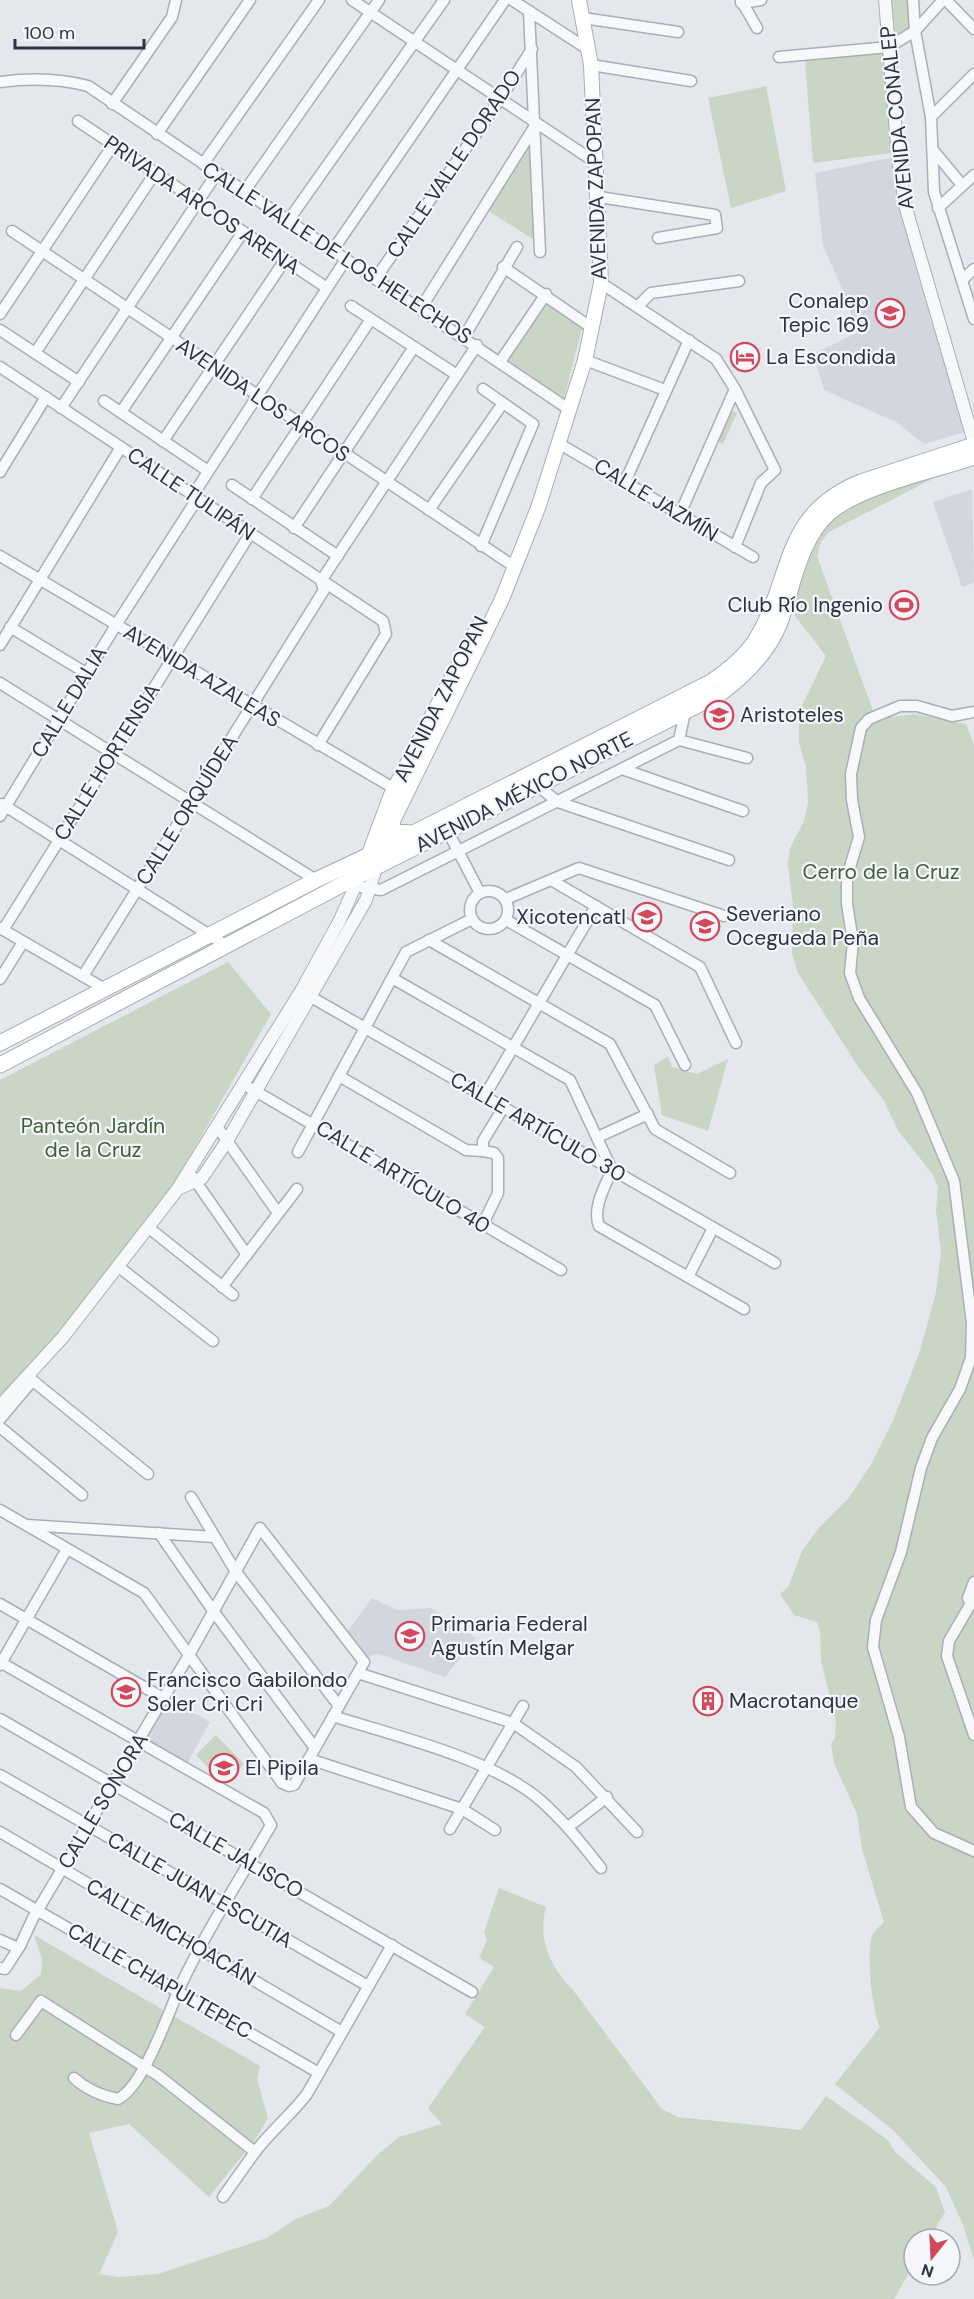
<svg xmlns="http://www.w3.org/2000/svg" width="974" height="2299" font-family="'DM Sans',sans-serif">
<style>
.built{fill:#d2d6de}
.green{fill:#c9d6c5}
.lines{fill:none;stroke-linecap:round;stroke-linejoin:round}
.minor-casing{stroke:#a9aeb7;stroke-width:13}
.tertiary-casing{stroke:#a9aeb7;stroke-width:14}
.secondary-casing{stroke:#a9aeb7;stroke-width:16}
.primary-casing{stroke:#a3abb8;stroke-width:17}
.minor{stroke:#f7f8fa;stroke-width:10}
.tertiary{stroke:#f7f8fa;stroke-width:12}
.secondary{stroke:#fff;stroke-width:14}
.primary{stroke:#fff;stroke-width:15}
.labels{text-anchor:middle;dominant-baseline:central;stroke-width:4.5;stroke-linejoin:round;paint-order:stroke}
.street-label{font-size:21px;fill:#2b3445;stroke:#f4f6f9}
.poi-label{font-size:21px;fill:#2b3445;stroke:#f4f6f9;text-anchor:start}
.park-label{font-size:21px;fill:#3f6138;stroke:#f4f6f9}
</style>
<rect width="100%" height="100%" fill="#e4e7ec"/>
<g class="built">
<path d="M894 157 902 215 921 286 965 432 924 444 896 422 824 390 813 354 857 333 844 293 823 246 815 173Z"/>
<path d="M972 489 974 583 962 587 933 502Z"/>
<path d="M372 1598 397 1610 431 1608 476 1638 445 1677 379 1654 363 1658 345 1635Z"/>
<path d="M160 1694 210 1722 186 1765 136 1737Z"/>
</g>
<g class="green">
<path d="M889 0H911L914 25 892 42Z"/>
<path d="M885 52 892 153 813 163 805 61Z"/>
<path d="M766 86 786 191 731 208 708 98Z"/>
<path d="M530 141 536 241 487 210Z"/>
<path d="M546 301 583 325 564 398 507 361Z"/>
<path d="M720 406 737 413 723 444 707 437Z"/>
<path d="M944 473 829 532 821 542 817 556 876 719 915 714 966 724 974 745V2260L963 2225 946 2187 893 2130 835 2084 880 2027C872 2008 866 1956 872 1936 874 1930 880 1927 884 1922L862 1849 857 1814 834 1763 831 1744 835 1738 836 1721 821 1661 820 1631 817 1622 794 1615 780 1594 788 1587 802 1551 818 1529 848 1499 870 1466 894 1418 920 1351 936 1292 941 1252 936 1210 938 1187 931 1172 899 1132 883 1099 859 1068 798 973 792 954 793 905 788 864 790 848 804 821 808 803 806 766 799 743V712L826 656 785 603C797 574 808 544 829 521 853 495 911 483 944 473Z"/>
<path d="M228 962 271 1014 173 1186 59 1332 0 1401V1080Z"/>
<path d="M668 1057 672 1067 697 1074 728 1059 708 1131 662 1115 654 1065Z"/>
<path d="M216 1735 244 1764 224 1784 196 1755Z"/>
<path d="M499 1888 546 1907C537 1939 550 1966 573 1990L662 2109 678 2117 801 2130 826 2096 888 2140 895 2152 936 2187 945 2212 929 2239H914V2264L894 2299H0V1988L21 1991 41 1974 42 1959 34 1935 260 2066 257 2079 268 2118 255 2140 209 2197 129 2124 89 2133 118 2232 99 2274 119 2277 158 2274 267 2238 296 2219 329 2206 377 2155 399 2137 442 2124 428 2108 485 2027 465 2014 494 1967 479 1958 487 1940 484 1932Z"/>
</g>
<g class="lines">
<g class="minor-casing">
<g id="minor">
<path d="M352 0 598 164"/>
<path d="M512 0 589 50"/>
<path d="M741 0 757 28"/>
<path d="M913 0 915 31 931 117 934 192 974 319"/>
<path d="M946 0 974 29"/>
<path d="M741 3 761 0"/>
<path d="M529 11 540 252"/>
<path d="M583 18 678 32"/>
<path d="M779 57 889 47 915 31 943 0"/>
<path d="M591 65 691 81"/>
<path d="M0 82C30 78 58 78 88 86L570 410"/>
<path d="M112 104 172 17 176 0"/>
<path d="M931 117 974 74"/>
<path d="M78 121 327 288"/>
<path d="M157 134 250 0"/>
<path d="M933 150 962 185"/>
<path d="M203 164 319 0"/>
<path d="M244 192 379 0"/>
<path d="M599 197 715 215 717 228 658 238"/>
<path d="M938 208 974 175"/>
<path d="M288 221 444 0"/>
<path d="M12 231 515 567"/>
<path d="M333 250 505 0"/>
<path d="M503 267 592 328"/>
<path d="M376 278 500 99 532 49"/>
<path d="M962 280 974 269"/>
<path d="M601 283 716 359 735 389 775 470 761 483 735 547"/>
<path d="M638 306 651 293 739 281"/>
<path d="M421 308 533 129"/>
<path d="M0 314 113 145"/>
<path d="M0 330 79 382"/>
<path d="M464 337 517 247"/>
<path d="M35 353 155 173"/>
<path d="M585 360 665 390"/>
<path d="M500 362 546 294"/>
<path d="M0 367 383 621 386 634 318 745"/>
<path d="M457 375 477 345"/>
<path d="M483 389 503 403"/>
<path d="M104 401 208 471"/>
<path d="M61 408 217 173"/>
<path d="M121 412 243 232"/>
<path d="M163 441 285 260"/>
<path d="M558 443 753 557"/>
<path d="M0 472 46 397"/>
<path d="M625 482 689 340"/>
<path d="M232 485 338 556"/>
<path d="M252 499 371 319"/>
<path d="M429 510 503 403 533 424 481 546"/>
<path d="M680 514 735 389"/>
<path d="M294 528 414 347"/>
<path d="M0 556 400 792"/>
<path d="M10 627 86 673"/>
<path d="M0 645 121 447"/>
<path d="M0 683 316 880"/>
<path d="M974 712 952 716 917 706H900L869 719 861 728 851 774 852 800 859 837 847 877V904L853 942 850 973 859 998 917 1093 954 1181 972 1323 971 1358 960 1389 932 1438 921 1468 901 1552 876 1620 873 1647 899 1737 911 1807 934 1833 974 1851"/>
<path d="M679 740 747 758"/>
<path d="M622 769 743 811"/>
<path d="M533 782 558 802 729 860"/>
<path d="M2 804 227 946"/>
<path d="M0 816 116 625 197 499 195 492 346 259"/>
<path d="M445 826 480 893"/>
<path d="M551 880 700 967 736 1043"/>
<path d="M356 886 381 890 679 740 685 712 683 708"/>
<circle cx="489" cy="910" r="19"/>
<path d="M506 899 579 868 724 916"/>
<path d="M506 920 655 1005 685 1065"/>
<path d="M0 928 105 989"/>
<path d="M3 930 250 534"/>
<path d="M429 940 610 1044 655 1129 730 1173"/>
<path d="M83 976 324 590 321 581 457 375 351 306"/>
<path d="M392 978 570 1080 612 1170C605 1186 592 1208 599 1226L744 1309"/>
<path d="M0 979 23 942"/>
<path d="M304 993 775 1263"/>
<path d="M339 1076 466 1150 483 1151"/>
<path d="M245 1085 561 1270"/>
<path d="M484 1097 596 906"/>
<path d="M218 1128 278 1213"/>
<path d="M598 1137 648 1114"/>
<path d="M298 1152 406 952 472 919"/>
<path d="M192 1176 247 1255"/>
<path d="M483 1224 498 1193V1158L494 1153 483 1151V1141L503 1108"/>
<path d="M149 1228 233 1295"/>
<path d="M119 1267 213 1341"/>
<path d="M688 1277 713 1228"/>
<path d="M222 1287 297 1189"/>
<path d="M27 1376 148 1474"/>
<path d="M0 1419 32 1381"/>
<path d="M0 1427 82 1495"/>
<path d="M191 1497 236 1572 339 1706"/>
<path d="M0 1510 144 1593 282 1783 289 1786 294 1785 364 1662 260 1528 189 1655 33 1918 20 1946 5 1969 0 1968"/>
<path d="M27 1525 215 1537"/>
<path d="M159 1533 214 1612 315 1748"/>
<path d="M974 1598 949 1641 947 1656 974 1735"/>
<path d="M0 1604 163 1698"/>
<path d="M971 1604 968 1598 974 1582"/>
<path d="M0 1662 264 1813 271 1825C240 1879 205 1933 179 1989 168 2014 143 2087 118 2099 102 2096 86 2089 74 2078"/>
<path d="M0 1665 67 1549"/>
<path d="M358 1673 513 1723 576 1767 637 1832"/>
<path d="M333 1716C395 1736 491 1758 540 1800 563 1820 582 1844 601 1868"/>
<path d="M0 1719 472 1992"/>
<path d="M309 1759 462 1809 495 1830"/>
<path d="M0 1775 368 1986"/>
<path d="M568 1827 607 1797"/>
<path d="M450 1829 523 1706"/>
<path d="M0 1832 342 2032"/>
<path d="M0 1889 319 2073"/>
<path d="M0 1940 18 1948"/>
<path d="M16 2035 41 2001 159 2076 255 2152C271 2131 291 2115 307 2094L392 1945"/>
<path d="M223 2197 255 2152"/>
</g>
</g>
<g class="tertiary-casing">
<g id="tertiary">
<path d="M885 0 898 157 905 205 974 442"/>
<path d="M178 1189 202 1178 227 1141 366 900 376 868"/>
<path d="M0 1406 63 1337 177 1190 301 991 340 920 360 875"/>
</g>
</g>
<g class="secondary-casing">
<g id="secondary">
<path d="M380 856 392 823 502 599 538 508 585 360 601 283 591 65 579 0"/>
<path d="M366 862 391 795 479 625"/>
</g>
</g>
<g class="primary-casing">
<g id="primary">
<path d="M392 823 394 832 412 833"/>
<path d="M0 1043 316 880 382 849 711 682C727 671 744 658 755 641 794 579 779 515 861 482L974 445"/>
<path d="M0 1065 360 875 720 694C744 676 767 654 779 625 793 589 798 541 829 513 860 486 933 471 974 457"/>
</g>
</g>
<use href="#minor" class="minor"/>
<use href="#tertiary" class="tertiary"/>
<use href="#secondary" class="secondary"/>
<use href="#primary" class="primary"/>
</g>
<defs>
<g id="school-ring" transform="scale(1.5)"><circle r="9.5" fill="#f4f6f9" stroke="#d1495b" stroke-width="1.5"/><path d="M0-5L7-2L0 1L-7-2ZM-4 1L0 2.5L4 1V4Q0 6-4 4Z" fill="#d1495b"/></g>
<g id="hotel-ring" transform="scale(1.5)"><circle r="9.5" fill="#f4f6f9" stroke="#d1495b" stroke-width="1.5"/><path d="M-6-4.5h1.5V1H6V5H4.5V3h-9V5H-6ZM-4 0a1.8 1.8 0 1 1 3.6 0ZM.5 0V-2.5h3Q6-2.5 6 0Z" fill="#d1495b"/></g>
<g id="stadium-ring" transform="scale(1.5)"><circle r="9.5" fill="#f4f6f9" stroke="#d1495b" stroke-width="1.5"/><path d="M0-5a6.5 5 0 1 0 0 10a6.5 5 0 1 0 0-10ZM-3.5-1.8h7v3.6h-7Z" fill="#d1495b"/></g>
<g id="building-ring" transform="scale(1.5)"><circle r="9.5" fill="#f4f6f9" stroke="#d1495b" stroke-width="1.5"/><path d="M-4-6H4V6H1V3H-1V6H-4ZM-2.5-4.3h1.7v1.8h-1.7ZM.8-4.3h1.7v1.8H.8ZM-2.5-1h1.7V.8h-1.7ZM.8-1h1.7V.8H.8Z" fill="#d1495b"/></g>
</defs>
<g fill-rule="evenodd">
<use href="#school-ring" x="890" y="313"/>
<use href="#hotel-ring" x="745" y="357"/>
<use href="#stadium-ring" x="904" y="605"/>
<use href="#school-ring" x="719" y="715"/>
<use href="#school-ring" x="647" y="917"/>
<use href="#school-ring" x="705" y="926"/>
<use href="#school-ring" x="410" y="1636"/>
<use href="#school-ring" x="126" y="1692"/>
<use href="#building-ring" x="708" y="1701"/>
<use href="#school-ring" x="224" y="1768"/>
</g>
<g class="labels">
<g class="street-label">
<text transform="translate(897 118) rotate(-96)">AVENIDA CONALEP</text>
<text transform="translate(454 164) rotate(-56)">CALLE VALLE DORADO</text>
<text transform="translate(596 189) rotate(-92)">AVENIDA ZAPOPAN</text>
<text transform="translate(202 205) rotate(34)">PRIVADA ARCOS ARENA</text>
<text transform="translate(337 253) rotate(33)">CALLE VALLE DE LOS HELECHOS</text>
<text transform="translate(263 400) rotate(34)">AVENIDA LOS ARCOS</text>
<text transform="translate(191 494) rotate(34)">CALLE TULIPÁN</text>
<text transform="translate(656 500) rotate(31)">CALLE JAZMÍN</text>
<text transform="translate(202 676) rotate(31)">AVENIDA AZALEAS</text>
<text transform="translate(441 699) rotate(-63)">AVENIDA ZAPOPAN</text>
<text transform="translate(69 702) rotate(-59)">CALLE DALIA</text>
<text transform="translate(107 762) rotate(-58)">CALLE HORTENSIA</text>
<text transform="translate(524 792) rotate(-27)">AVENIDA MÉXICO NORTE</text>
<text transform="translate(187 810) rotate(-58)">CALLE ORQUÍDEA</text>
<text transform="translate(538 1127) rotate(30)">CALLE ARTÍCULO 30</text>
<text transform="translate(403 1177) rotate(31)">CALLE ARTÍCULO 40</text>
<text transform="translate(103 1801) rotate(-59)">CALLE SONORA</text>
<text transform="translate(236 1855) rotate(30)">CALLE JALISCO</text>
<text transform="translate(200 1890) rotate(30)">CALLE JUAN ESCUTIA</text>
<text transform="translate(171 1932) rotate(30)">CALLE MICHOACÁN</text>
<text transform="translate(160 1981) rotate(30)">CALLE CHAPULTEPEC</text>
</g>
<g class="poi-label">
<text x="869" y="301" text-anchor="end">Conalep<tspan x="869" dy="24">Tepic 169</tspan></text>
<text x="766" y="357">La Escondida</text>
<text x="883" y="605" text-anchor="end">Club Río Ingenio</text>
<text x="740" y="715">Aristoteles</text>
<text x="726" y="914">Severiano<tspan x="726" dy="24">Ocegueda Peña</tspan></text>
<text x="626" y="917" text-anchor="end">Xicotencatl</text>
<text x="431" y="1624">Primaria Federal<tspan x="431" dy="24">Agustín Melgar</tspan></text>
<text x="147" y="1680">Francisco Gabilondo<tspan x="147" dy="24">Soler Cri Cri</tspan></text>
<text x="729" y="1701">Macrotanque</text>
<text x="245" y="1768">El Pipila</text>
</g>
<g class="park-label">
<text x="881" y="872">Cerro de la Cruz</text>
<text x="93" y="1126">Panteón Jardín<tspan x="93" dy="24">de la Cruz</tspan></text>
</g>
</g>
<g transform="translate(932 2257) rotate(198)"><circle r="28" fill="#f4f6f9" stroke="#a4a8b1" stroke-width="1.5"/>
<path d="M0-4.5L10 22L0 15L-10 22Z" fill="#d1495b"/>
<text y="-9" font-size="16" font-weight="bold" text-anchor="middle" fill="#2b3445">N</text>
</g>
<path d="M15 39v9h129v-9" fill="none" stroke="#2b3445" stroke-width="3"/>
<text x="24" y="39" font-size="18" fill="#2b3445" stroke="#f4f6f9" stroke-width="4.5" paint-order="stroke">100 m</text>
</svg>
